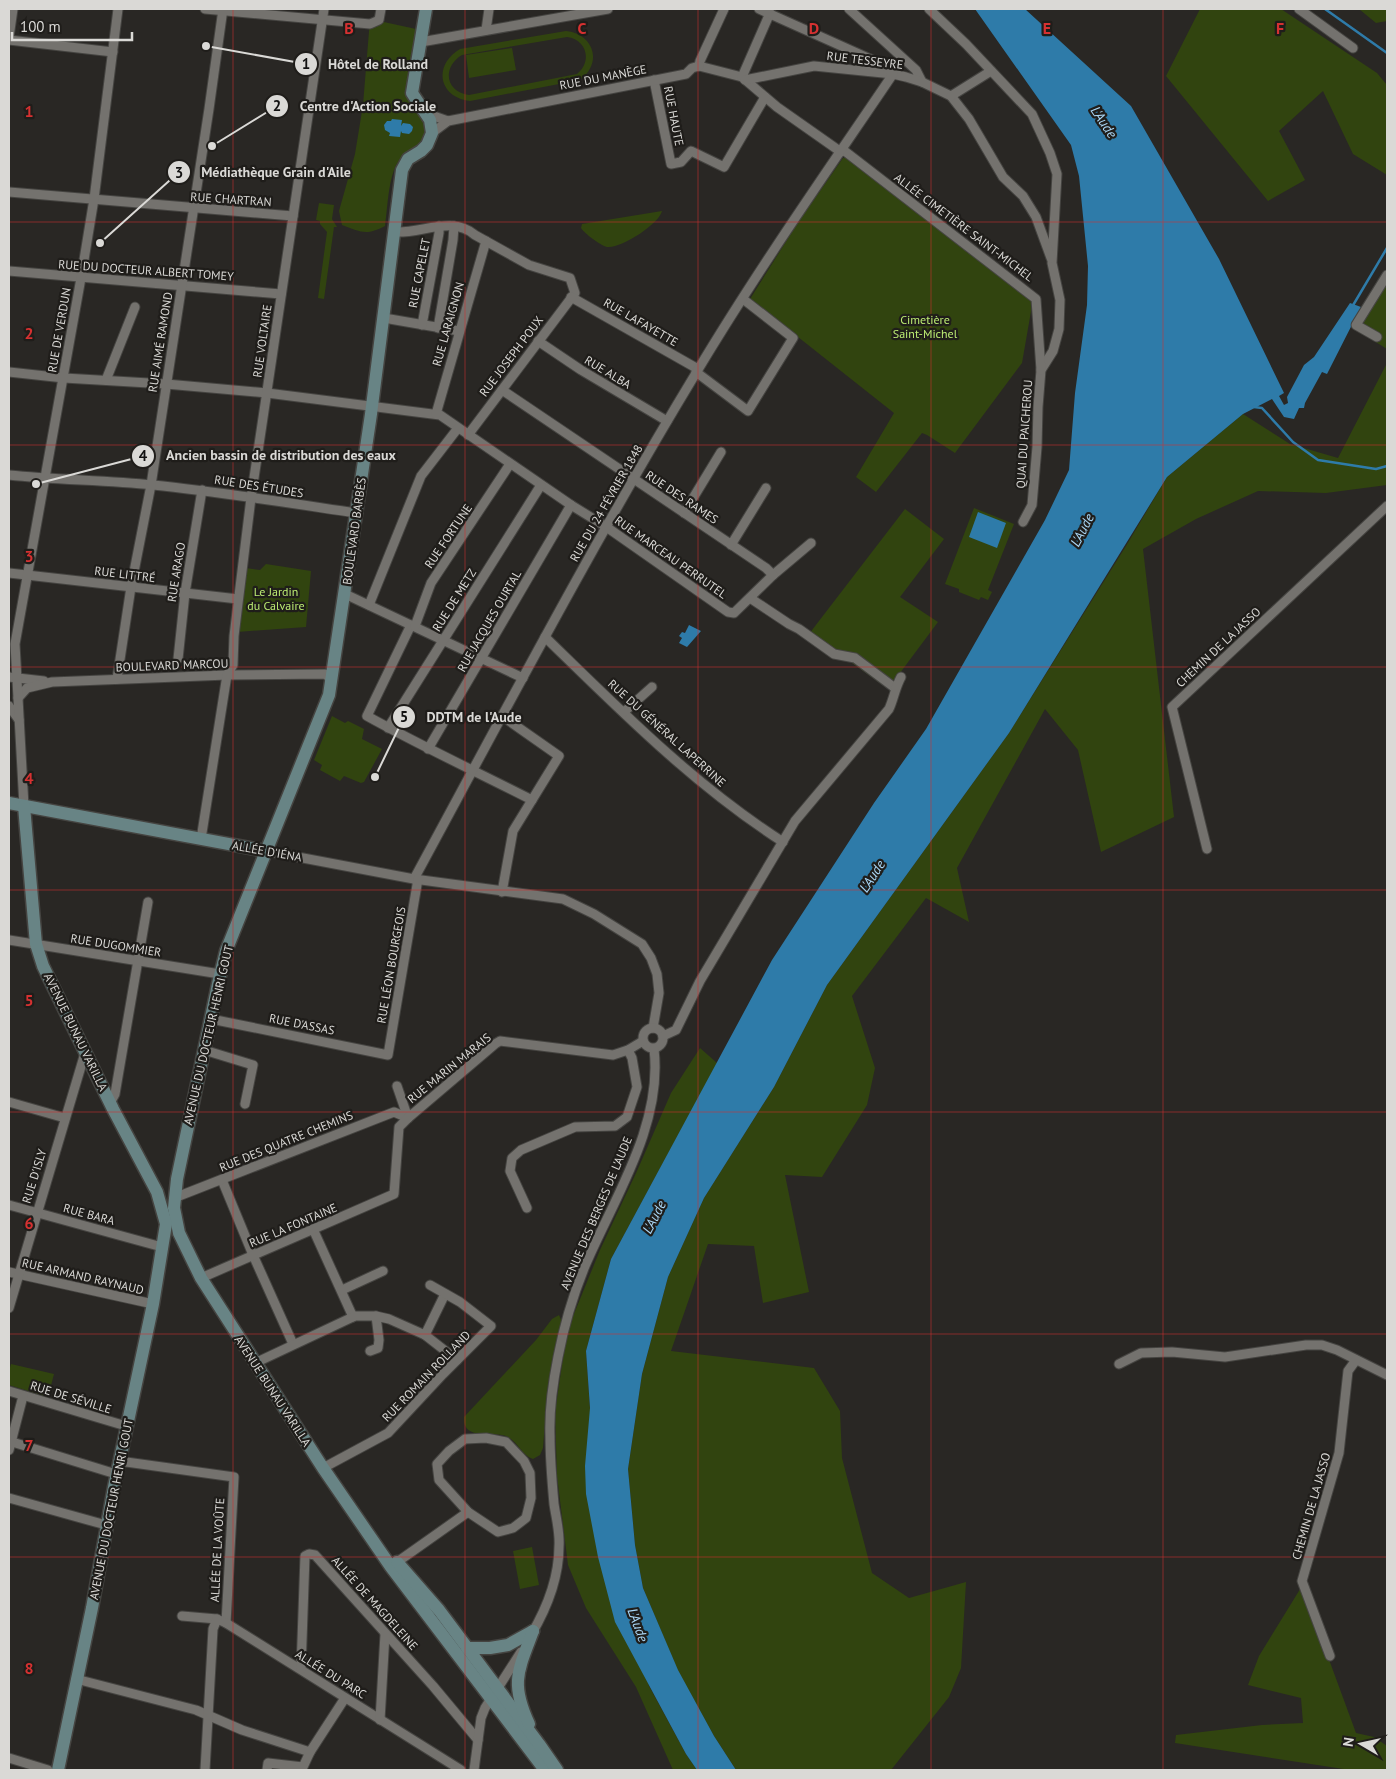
<svg xmlns="http://www.w3.org/2000/svg" width="1396" height="1779" font-family="'PT Sans',sans-serif">
<style>
.green{fill:#31440f;fill-rule:evenodd}
.water{fill:#2e7ba9}
.lines{fill:none;stroke-linecap:round;stroke-linejoin:round}
.stream{stroke:#2e7ba9;stroke-width:2.5}
.street-casing{stroke:#454441;stroke-width:11}
.secondary-casing{stroke:#454441;stroke-width:15}
.street{stroke:#74726e;stroke-width:9}
.secondary{stroke:#688485;stroke-width:12}
.grid{fill:none;stroke:#d63131;stroke-width:1;stroke-opacity:0.55}
.labels{text-anchor:middle;dominant-baseline:central;stroke-width:4.5;stroke-linejoin:round;paint-order:stroke}
.street-label{font-size:12px;fill:#dad9d6;stroke:#1f1d1a}
.park-label{font-size:12px;fill:#bcec73;stroke:#1f1d1a}
.water-label{font-size:14px;font-style:italic;fill:#aad7f6;stroke:#1f1d1a}
.grid-label{font-size:16px;text-anchor:middle;font-weight:bold;fill:#d63131;stroke:#1f1d1a;stroke-width:4.5;stroke-linejoin:round;paint-order:stroke}
.leader{fill:none;stroke:#dad9d6;stroke-width:2}
.callout-dot{fill:#dad9d6;stroke:#1f1d1a;stroke-width:2}
.mark-label{font-size:15px;text-anchor:middle;font-weight:bold;fill:#111}
.callout-label{font-size:14px;text-anchor:middle;font-weight:bold;fill:#dad9d6;stroke:#1f1d1a;stroke-width:4.5;stroke-linejoin:round;paint-order:stroke}
</style>
<rect width="100%" height="100%" fill="#292724"/>
<g class="green">
<path d="M1200 9H1281L1377 73 1387 85V175L1353 154 1323 91 1279 131 1305 180 1268 201 1166 76Z"/>
<path d="M1359 9H1387V21L1376 23Z"/>
<path d="M370 19 416 29C414 45 405 82 409 97 412 108 430 121 426 134 423 147 411 148 402 157 388 170 388 207 385 226 366 236 361 232 342 225L339 211 355 154 363 105Z"/>
<path d="M566 31C594 34 603 63 580 80L470 101C438 97 433 65 460 49ZM567 37C586 39 593 61 577 74L469 95C445 92 442 67 462 55Z"/>
<path d="M512 48 516 70 469 78 466 55Z"/>
<path d="M848 157 1033 300 1022 363 955 453 927 435 922 433 876 492 856 477 894 413 750 299 797 224 843 158Z"/>
<path d="M319 203 334 205 332 219 337 227H334L324 299 318 298 327 232 320 224V221L316 220Z"/>
<path d="M662 211C659 224 623 247 609 247 603 248 584 233 581 228L582 224Z"/>
<path d="M1387 279V349L1356 330Z"/>
<path d="M1387 363V485L1326 493 1258 491 1196 519 1143 549 1174 817 1101 852 1078 750 1045 709 957 868 969 922 926 898 852 996 875 1068 867 1105 822 1177 785 1175 809 1292 763 1303 754 1246 708 1244 671 1351 814 1368 840 1411 842 1458 872 1573 909 1598 966 1582 961 1668 949 1697 891 1770H736L714 1736 678 1671 643 1588 635 1545 628 1469 642 1374 668 1277 704 1198 774 1087 827 985 1009 733 1126 546 1167 477 1243 414 1290 444 1338 458Z"/>
<path d="M974 508 1014 524 988 590 992 592 988 600 981 597 979 600 959 592V589L945 584Z"/>
<path d="M905 509 944 539 900 597 938 622 888 689 845 658 809 634Z"/>
<path d="M266 564 311 571 306 627 237 632 246 568 260 570Z"/>
<path d="M332 716 345 723 348 721 364 729 362 739 382 749 364 782 361 783 344 776 340 781 320 770 322 765 314 760Z"/>
<path d="M700 1048 717 1063 611 1259 586 1351 590 1409 649 1686 686 1754 697 1770H673L636 1687 586 1608 568 1565 557 1476 555 1412 567 1331 600 1250 637 1171 671 1093Z"/>
<path d="M559 1315 562 1322 548 1385 543 1448 540 1455 533 1459C521 1455 518 1441 506 1436 493 1431 462 1441 464 1417L536 1340 552 1319Z"/>
<path d="M11 1364 54 1374 48 1397 9 1385V1371Z"/>
<path d="M532 1547 539 1585 520 1589 513 1551Z"/>
<path d="M1302 1586 1356 1733 1374 1737 1387 1746V1770H1350L1175 1743 1176 1735 1262 1725 1303 1723 1301 1698 1248 1685 1259 1656Z"/>
</g>
<g class="water">
<path d="M975 9H1025L1131 106 1219 259 1284 393 1279 396 1284 405 1288 403 1287 397 1304 365 1314 357 1350 303 1361 307 1327 374 1322 372 1305 403 1304 408H1299L1294 419 1284 417 1272 399 1243 414 1167 477 1009 733 827 985 774 1087 704 1198 668 1277 642 1374 628 1469 635 1545 643 1588 678 1670 714 1736 736 1770H697L686 1754 615 1622 598 1557 586 1494 585 1466 590 1408 586 1351 611 1259 772 960 874 803 926 729 1045 520 1069 470 1075 393 1087 305 1088 266 1079 176 1071 145Z"/>
<path d="M392 119 402 120 401 126 403 123 410 124 413 127 412 131 409 134 402 133 401 131 400 137 389 136 390 133 385 130 384 125 387 121H391Z"/>
<path d="M978 512 1006 523 997 548 969 537Z"/>
<path d="M689 625 701 631 687 647 679 643 682 638 679 636 682 632 685 633Z"/>
</g>
<g class="lines">
<g class="stream">
<path d="M1325 9 1387 53"/>
<path d="M1352 307 1387 248"/>
<path d="M1254 407 1262 408 1293 442 1318 460 1376 469 1387 466"/>
</g>
<g class="street-casing">
<g id="street">
<path d="M205 9 370 24 379 20 381 9"/>
<path d="M849 9 916 70 922 82"/>
<path d="M929 9 966 44 1032 114 1050 153 1057 174 1052 263 1060 300 1059 329 1053 351 1041 370 1038 407 1037 447 1032 505 1023 522"/>
<path d="M1299 9 1353 48"/>
<path d="M486 30 489 9"/>
<path d="M9 37 13 9"/>
<path d="M9 40 113 52"/>
<path d="M421 42 608 9"/>
<path d="M699 66 742 77 777 107 841 152"/>
<path d="M699 66 700 61 724 9"/>
<path d="M742 77 770 13"/>
<path d="M654 80 671 164 681 162 691 151 724 167 765 97"/>
<path d="M745 80 814 66 893 74 906 77 922 82 951 96 969 119 1003 177 1023 196 1036 217 1051 258"/>
<path d="M951 96 991 71"/>
<path d="M425 113 448 121"/>
<path d="M432 133 448 121 686 74 692 68 699 66"/>
<path d="M842 149 1036 299 1041 370"/>
<path d="M9 192 293 216"/>
<path d="M395 232C421 234 452 215 475 235L529 265 570 278 575 293 468 435"/>
<path d="M9 271 281 294"/>
<path d="M571 297 698 369"/>
<path d="M384 318 459 331"/>
<path d="M422 325 439 233V226"/>
<path d="M438 328 453 240 454 226"/>
<path d="M1377 337 1356 325 1387 275"/>
<path d="M538 341 581 370 667 421"/>
<path d="M9 372 64 378 166 384 267 393 440 415 571 505 605 526 728 612 734 613 773 575 811 543"/>
<path d="M696 372 748 411 793 338 743 299"/>
<path d="M106 380 135 307"/>
<path d="M502 390 766 568 773 575"/>
<path d="M436 414 486 241"/>
<path d="M9 475C57 480 105 480 153 485 221 492 289 503 356 513"/>
<path d="M684 513 721 452"/>
<path d="M731 545 766 488"/>
<path d="M9 573 238 599"/>
<path d="M345 594 523 678"/>
<path d="M750 598 789 624 799 629 834 654 855 658 895 688"/>
<path d="M369 605 421 476 458 428"/>
<path d="M411 625 367 716C421 746 477 772 532 800"/>
<path d="M415 626 431 583 510 464"/>
<path d="M545 637C620 710 694 785 783 842"/>
<path d="M178 659 185 593 202 490"/>
<path d="M9 677 44 681"/>
<path d="M117 679 131 587 151 485 209 109 223 9"/>
<path d="M18 698 27 688 52 682 227 675 325 674 331 679"/>
<path d="M9 706 19 720"/>
<path d="M624 712 652 687"/>
<path d="M502 716 559 756 513 831 502 892"/>
<path d="M388 728 541 485"/>
<path d="M428 749 571 505"/>
<path d="M24 806 15 644 81 278 94 199 118 9"/>
<path d="M201 839 227 675 233 665 234 636 251 498 324 9"/>
<path d="M1207 849 1172 707 1387 506"/>
<path d="M266 851 414 879 563 899 594 914 642 944 651 958 657 974 659 993 653 1028"/>
<path d="M414 879C506 709 596 538 696 373 757 271 826 173 893 74L886 66 759 9"/>
<path d="M9 940 220 974"/>
<path d="M211 1019 388 1055 418 879"/>
<circle cx="653" cy="1038" r="10"/>
<path d="M663 1036 676 1030 700 981 795 821 889 709C894 698 895 688 901 677"/>
<path d="M204 1050 253 1065 245 1104"/>
<path d="M397 1086 408 1118"/>
<path d="M9 1102 65 1118"/>
<path d="M110 1103 115 1094 148 902"/>
<path d="M222 1180 253 1255 293 1344"/>
<path d="M174 1198 394 1112 408 1118"/>
<path d="M9 1205 162 1247"/>
<path d="M527 1208 510 1171 512 1158 521 1150 575 1127 615 1126 627 1117 637 1087 632 1058 628 1050"/>
<path d="M313 1229 353 1317"/>
<path d="M9 1272 153 1304"/>
<path d="M201 1278 394 1194 399 1127 408 1118 495 1044 500 1041 613 1055 628 1050 643 1041"/>
<path d="M342 1290 383 1271"/>
<path d="M9 1308 85 1053"/>
<path d="M425 1335 445 1294"/>
<path d="M370 1351 378 1348 379 1340 376 1316"/>
<path d="M255 1363 355 1316H376L389 1319 425 1335 457 1360"/>
<path d="M1119 1364 1141 1353 1172 1352 1225 1357 1306 1345H1322L1337 1350 1387 1375"/>
<path d="M9 1391 126 1426"/>
<path d="M486 1438 506 1442 524 1461 530 1473 531 1498 526 1518 513 1528 498 1532 468 1512 439 1480 437 1464 449 1451 465 1439Z"/>
<path d="M9 1441 116 1474"/>
<path d="M9 1450 23 1396"/>
<path d="M119 1461 234 1477 226 1623"/>
<path d="M323 1468 388 1433 443 1374 491 1326 460 1302 430 1285"/>
<path d="M9 1498 106 1525"/>
<path d="M393 1565 468 1512"/>
<path d="M182 1616 217 1619 226 1623 461 1770"/>
<path d="M531 1635C547 1608 559 1578 559 1546 560 1532 556 1518 554 1504 552 1482 550 1459 550 1436 549 1410 553 1382 558 1357 564 1326 573 1295 585 1266 614 1198 663 1125 654 1049"/>
<path d="M1330 1656 1302 1581 1339 1453 1348 1371 1356 1360"/>
<path d="M301 1669 305 1556 309 1554 315 1555 433 1686 478 1740"/>
<path d="M76 1679 196 1710 242 1730 310 1752"/>
<path d="M380 1720 385 1634"/>
<path d="M9 1758 48 1770"/>
<path d="M205 1770 213 1629 217 1619"/>
<path d="M267 1770 268 1763 303 1767 310 1752 345 1698"/>
<path d="M474 1770 481 1718 485 1708 521 1652"/>
</g>
</g>
<g class="secondary-casing">
<g id="secondary">
<path d="M426 9 412 93 430 120 432 133 427 145 421 151 408 159 402 170 371 414 329 695 226 951 218 984 177 1179 174 1208 179 1233 201 1278 323 1468 391 1567 545 1770"/>
<path d="M9 803 266 851"/>
<path d="M24 806 35 933 36 944 43 966 113 1109 157 1192 166 1224 153 1304 114 1487 92 1608 58 1770"/>
<path d="M397 1562 439 1610 539 1744 557 1770"/>
<path d="M467 1648H490L508 1645 533 1631"/>
<path d="M529 1724C510 1683 518 1671 533 1631"/>
</g>
</g>
<use href="#street" class="street"/>
<use href="#secondary" class="secondary"/>
</g>
<path class="grid" d="M233 9V1770M465 9V1770M698 9V1770M931 9V1770M1163 9V1770M9 222H1387M9 445H1387M9 667H1387M9 890H1387M9 1112H1387M9 1334H1387M9 1557H1387"/>
<g class="labels">
<g class="street-label">
<text transform="translate(865 60) rotate(7)">RUE TESSEYRE</text>
<text transform="translate(603 77) rotate(-11)">RUE DU MANÈGE</text>
<text transform="translate(674 116) rotate(79)">RUE HAUTE</text>
<text transform="translate(231 199) rotate(4)">RUE CHARTRAN</text>
<text transform="translate(964 227) rotate(37)">ALLÉE CIMETIÈRE SAINT-MICHEL</text>
<text transform="translate(146 270) rotate(4)">RUE DU DOCTEUR ALBERT TOMEY</text>
<text transform="translate(419 273) rotate(-79)">RUE CAPELET</text>
<text transform="translate(641 322) rotate(30)">RUE LAFAYETTE</text>
<text transform="translate(448 324) rotate(-74)">RUE LARAIGNON</text>
<text transform="translate(59 330) rotate(-80)">RUE DE VERDUN</text>
<text transform="translate(262 341) rotate(-82)">RUE VOLTAIRE</text>
<text transform="translate(160 342) rotate(-81)">RUE AIMÉ RAMOND</text>
<text transform="translate(511 356) rotate(-53)">RUE JOSEPH POUX</text>
<text transform="translate(608 372) rotate(31)">RUE ALBA</text>
<text transform="translate(1024 434) rotate(-86)">QUAI DU PAICHEROU</text>
<text transform="translate(259 486) rotate(9)">RUE DES ÉTUDES</text>
<text transform="translate(682 497) rotate(34)">RUE DES RAMES</text>
<text transform="translate(606 503) rotate(-60)">RUE DU 24 FÉVRIER 1848</text>
<text transform="translate(354 531) rotate(-82)">BOULEVARD BARBÈS</text>
<text transform="translate(448 536) rotate(-56)">RUE FORTUNE</text>
<text transform="translate(671 557) rotate(35)">RUE MARCEAU PERRUTEL</text>
<text transform="translate(176 572) rotate(-81)">RUE ARAGO</text>
<text transform="translate(125 574) rotate(7)">RUE LITTRÉ</text>
<text transform="translate(454 600) rotate(-58)">RUE DE METZ</text>
<text transform="translate(489 621) rotate(-60)">RUE JACQUES OURTAL</text>
<text transform="translate(1218 647) rotate(-43)">CHEMIN DE LA JASSO</text>
<text transform="translate(172 665) rotate(-2)">BOULEVARD MARCOU</text>
<text transform="translate(667 733) rotate(42)">RUE DU GÉNÉRAL LAPERRINE</text>
<text transform="translate(267 851) rotate(10)">ALLÉE D'IÉNA</text>
<text transform="translate(116 945) rotate(9)">RUE DUGOMMIER</text>
<text transform="translate(391 965) rotate(-80)">RUE LÉON BOURGEOIS</text>
<text transform="translate(302 1024) rotate(11)">RUE D'ASSAS</text>
<text transform="translate(76 1032) rotate(64)">AVENUE BUNAU VARILLA</text>
<text transform="translate(208 1035) rotate(-77)">AVENUE DU DOCTEUR HENRI GOUT</text>
<text transform="translate(449 1068) rotate(-39)">RUE MARIN MARAIS</text>
<text transform="translate(286 1141) rotate(-22)">RUE DES QUATRE CHEMINS</text>
<text transform="translate(34 1176) rotate(-73)">RUE D'ISLY</text>
<text transform="translate(596 1213) rotate(-67)">AVENUE DES BERGES DE L'AUDE</text>
<text transform="translate(89 1214) rotate(15)">RUE BARA</text>
<text transform="translate(293 1225) rotate(-23)">RUE LA FONTAINE</text>
<text transform="translate(83 1276) rotate(13)">RUE ARMAND RAYNAUD</text>
<text transform="translate(426 1376) rotate(-46)">RUE ROMAIN ROLLAND</text>
<text transform="translate(273 1391) rotate(57)">AVENUE BUNAU VARILLA</text>
<text transform="translate(71 1397) rotate(17)">RUE DE SÉVILLE</text>
<text transform="translate(1311 1506) rotate(-74)">CHEMIN DE LA JASSO</text>
<text transform="translate(111 1509) rotate(-79)">AVENUE DU DOCTEUR HENRI GOUT</text>
<text transform="translate(217 1550) rotate(-87)">ALLÉE DE LA VOÛTE</text>
<text transform="translate(375 1603) rotate(48)">ALLÉE DE MAGDELEINE</text>
<text transform="translate(331 1674) rotate(32)">ALLÉE DU PARC</text>
</g>
<g class="park-label">
<text x="925" y="319">Cimetière<tspan x="925" dy="14">Saint-Michel</tspan></text>
<text x="276" y="591">Le Jardin<tspan x="276" dy="14">du Calvaire</tspan></text>
</g>
<g class="water-label">
<text transform="translate(1104 122) rotate(56)">L'Aude</text>
<text transform="translate(1082 530) rotate(-63)">L'Aude</text>
<text transform="translate(872 876) rotate(-57)">L'Aude</text>
<text transform="translate(654 1217) rotate(-63)">L'Aude</text>
<text transform="translate(638 1625) rotate(70)">L'Aude</text>
</g>
</g>
<g class="grid-label">
<text x="349" y="34">B</text>
<text x="582" y="34">C</text>
<text x="814" y="34">D</text>
<text x="1047" y="34">E</text>
<text x="1280" y="34">F</text>
<text x="29" y="117">1</text>
<text x="29" y="339">2</text>
<text x="29" y="562">3</text>
<text x="29" y="784">4</text>
<text x="29" y="1006">5</text>
<text x="29" y="1229">6</text>
<text x="29" y="1451">7</text>
<text x="29" y="1674">8</text>
</g>
<path class="leader" d="M206 46L306 64M212 146L277 106M100 243L179 172M36 484L143 456M375 777L404 717"/>
<g class="callout-dot">
<circle cx="206" cy="46" r="5"/>
<circle cx="212" cy="146" r="5"/>
<circle cx="100" cy="243" r="5"/>
<circle cx="36" cy="484" r="5"/>
<circle cx="375" cy="777" r="5"/>
<circle cx="306" cy="64" r="12"/>
<circle cx="277" cy="106" r="12"/>
<circle cx="179" cy="172" r="12"/>
<circle cx="143" cy="456" r="12"/>
<circle cx="404" cy="717" r="12"/>
</g>
<g class="mark-label">
<text x="306" y="69">1</text>
<text x="277" y="111">2</text>
<text x="179" y="178">3</text>
<text x="143" y="461">4</text>
<text x="404" y="722">5</text>
</g>
<g class="callout-label">
<text x="378" y="69">Hôtel de Rolland</text>
<text x="368" y="111">Centre d'Action Sociale</text>
<text x="276" y="177">Médiathèque Grain d'Aile</text>
<text x="281" y="460">Ancien bassin de distribution des eaux</text>
<text x="474" y="722">DDTM de l'Aude</text>
</g>
<rect width="1396" height="1779" fill="none" stroke="#dad9d6" stroke-width="20"/>
<g transform="translate(1361 1744) rotate(279)" stroke="#1f1d1a" stroke-width="4" paint-order="stroke">
<path d="M0-4L9 19L0 12L-9 19Z" fill="#dad9d6"/>
<text y="-8" font-size="14" font-weight="bold" text-anchor="middle" fill="#dad9d6">N</text>
</g>
<path d="M12 32v8h120v-8" fill="none" stroke="#dad9d6" stroke-width="2.5"/>
<text x="20" y="32" font-size="15" fill="#dad9d6" stroke="#1f1d1a" stroke-width="4" paint-order="stroke">100 m</text>
</svg>
